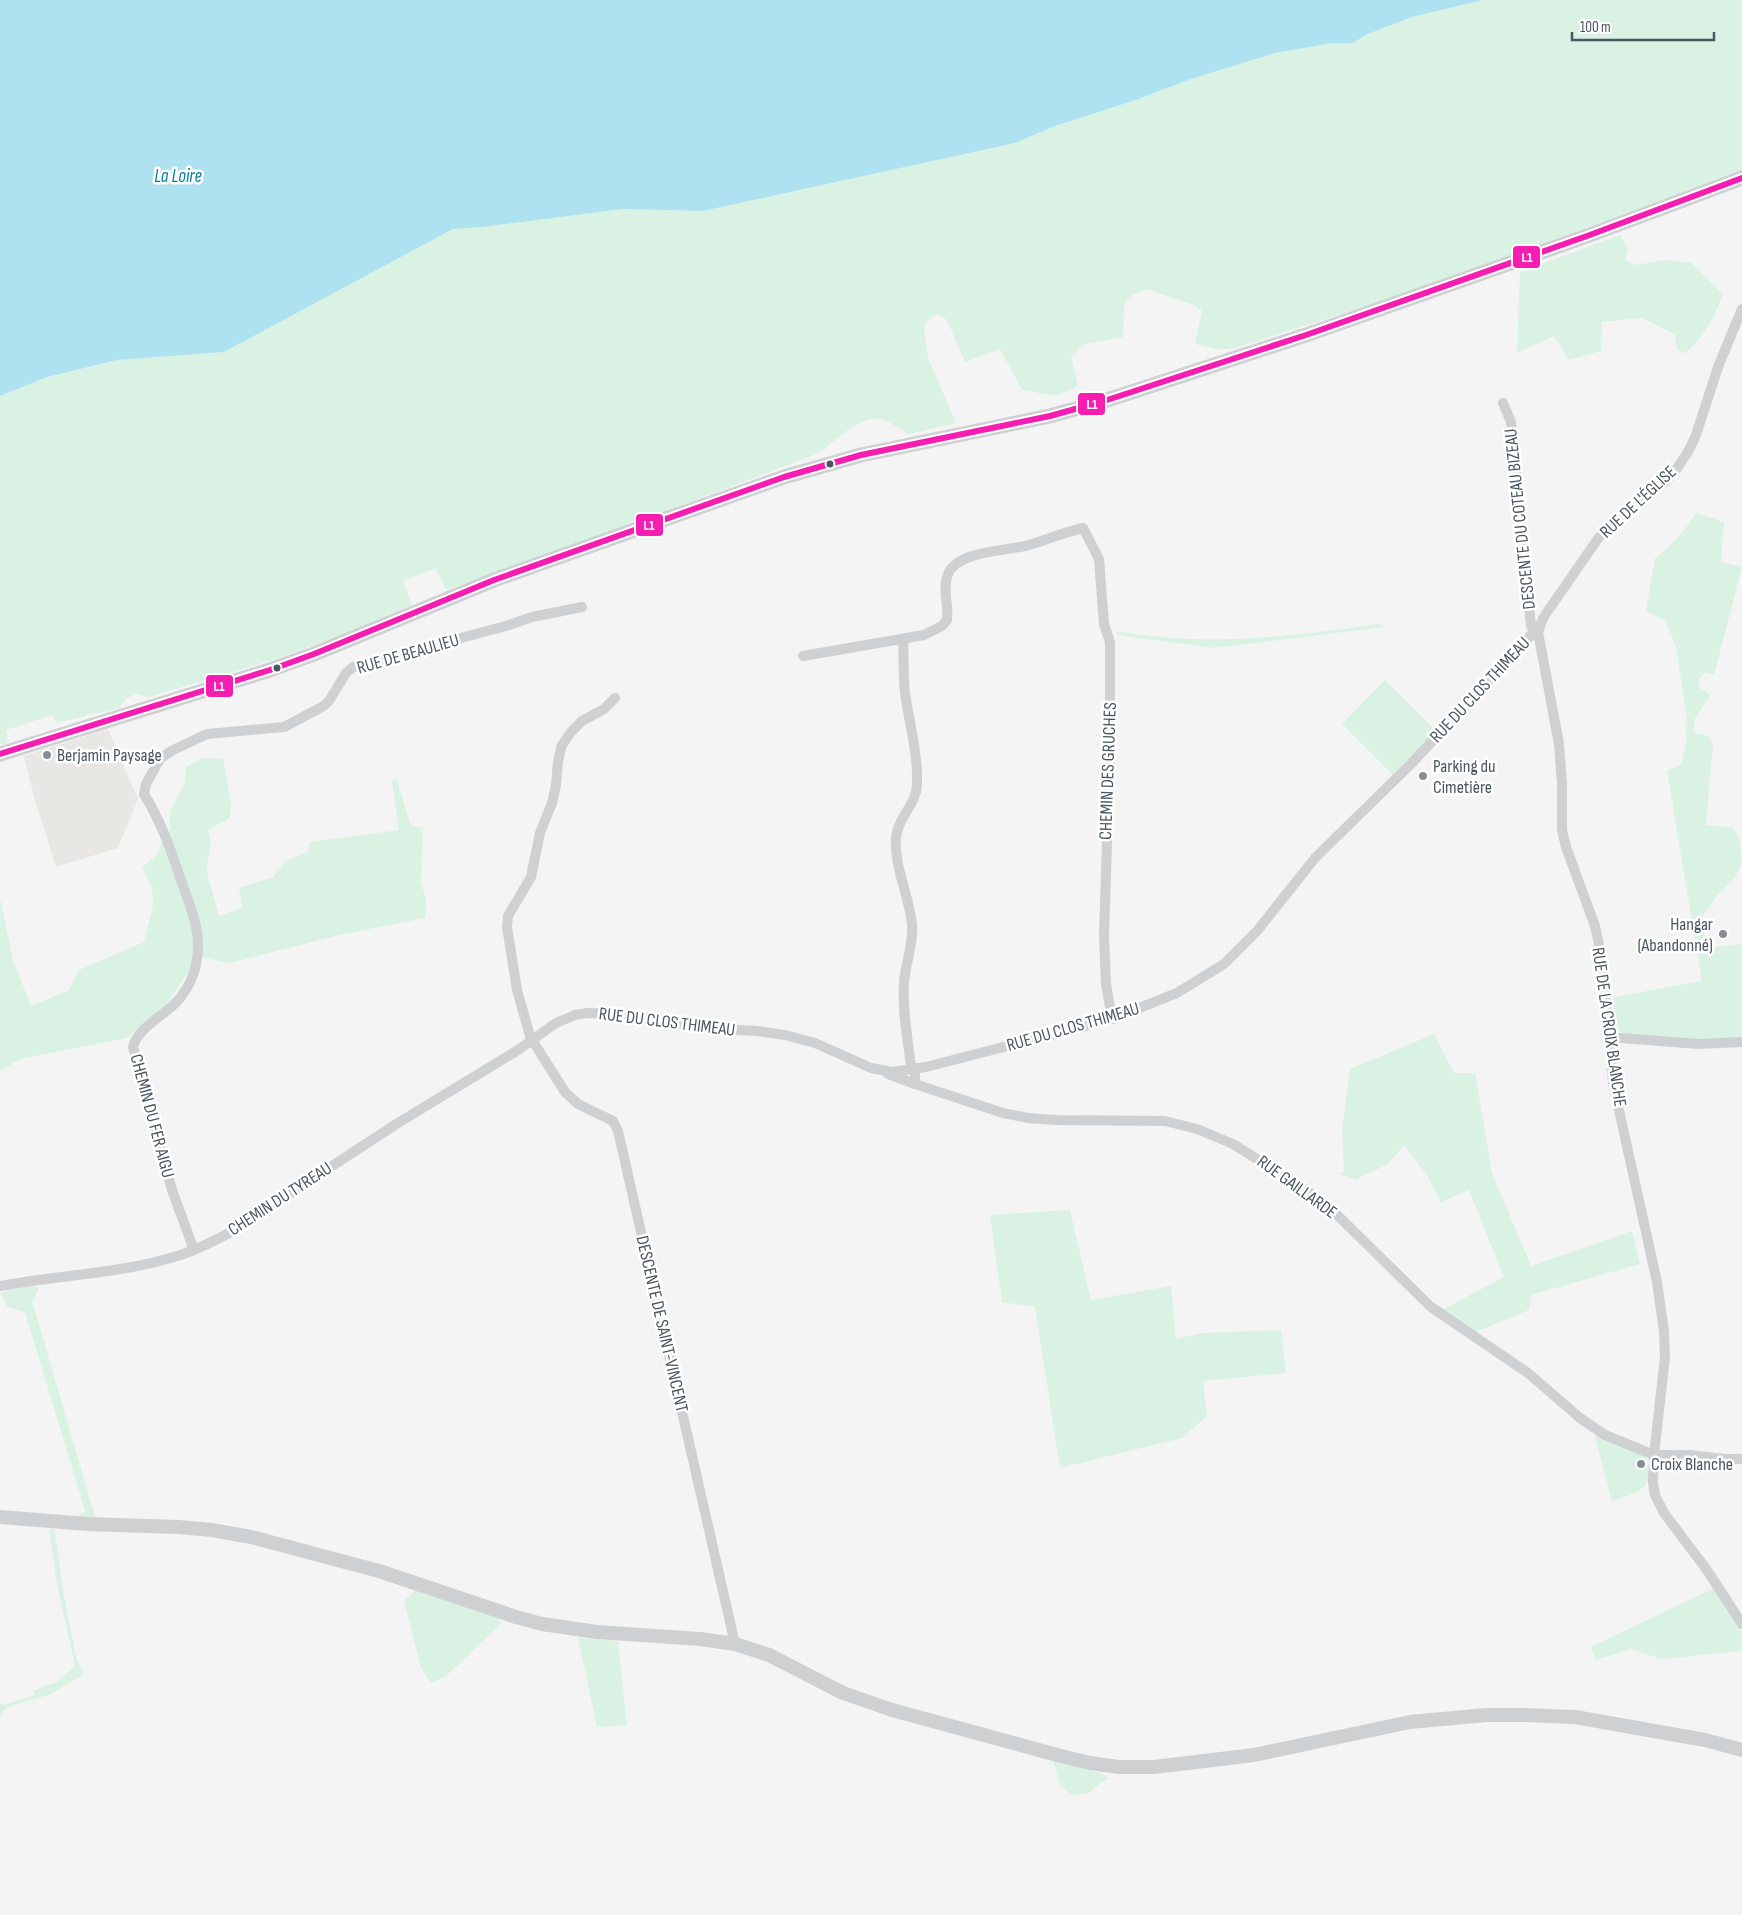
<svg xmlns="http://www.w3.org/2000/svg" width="1742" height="1915" font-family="'Sofia Sans Condensed',sans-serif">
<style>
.commercial{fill:#e8e7e3}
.green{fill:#d9f2e3}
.water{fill:#aee2f0}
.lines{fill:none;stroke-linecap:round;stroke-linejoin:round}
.minor{stroke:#ced0d2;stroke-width:10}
.tertiary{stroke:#ced0d2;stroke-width:14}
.secondary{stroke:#ced0d4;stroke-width:15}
.bus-1-casing{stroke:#fff;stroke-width:10}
.bus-1{stroke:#f51eb1;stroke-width:6}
.bus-dot{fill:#4a5661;stroke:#fff;stroke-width:2}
.poi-dot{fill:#868d94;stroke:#fff;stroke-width:2}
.labels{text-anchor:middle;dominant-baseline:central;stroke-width:5;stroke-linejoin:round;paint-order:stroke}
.street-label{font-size:18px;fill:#4a5661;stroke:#fff}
.poi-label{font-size:18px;fill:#4a5661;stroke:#fff;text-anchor:start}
.water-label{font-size:19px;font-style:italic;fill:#0c7c9b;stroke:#fff}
.line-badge{stroke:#fff;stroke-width:2}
.badge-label{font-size:14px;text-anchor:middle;font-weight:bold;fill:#fff}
</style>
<rect width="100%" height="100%" fill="#f4f4f4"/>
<path class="commercial" d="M108 729 138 799 118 848 56 867 34 797 24 756Z"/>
<g class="green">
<path d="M1483 0H1742V172L1385 300 1232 349H1216L1195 344 1202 311 1194 305 1146 289 1131 295 1124 307 1123 337 1084 344 1071 357 1078 386 1056 396 1022 390 1000 349 965 362 947 320 939 315 930 317 924 327 928 358 956 423 909 434C900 429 888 420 878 419 859 416 834 442 819 453L611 532 446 590 436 568 403 581 412 605 336 637 279 658 149 697 136 694 126 699 119 708 56 723 52 715 6 730 8 743 0 744V396L47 377 117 360 224 352 453 229 482 227 623 209 703 211 1015 143 1055 126 1136 100 1188 80 1275 53 1332 43H1353L1368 34 1412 17Z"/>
<path d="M1620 235 1628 249 1625 260 1637 265 1663 260 1692 263 1723 294C1714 317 1703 340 1683 354L1676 347 1675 334 1642 318 1602 322 1601 351 1569 360 1554 336 1517 353 1520 272Z"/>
<path d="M1696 513 1724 522 1721 562 1742 567 1714 675 1706 672 1699 678V687L1710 695 1695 718 1694 733 1708 736 1713 743 1706 825 1733 828 1739 837 1742 859 1736 877 1715 898 1701 919 1707 948 1742 944V1038L1702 1040 1623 1034 1614 1025V997L1702 981 1667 770 1681 765 1686 742 1687 717 1676 647 1666 621 1646 611 1655 558C1672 546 1685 530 1696 513Z"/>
<path d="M1380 624 1383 627 1215 648 1117 635 1115 631C1140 635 1165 638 1191 639 1252 641 1319 633 1380 624Z"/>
<path d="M1385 680 1437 732 1394 776 1342 724Z"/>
<path d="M203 758 223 759 231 802 230 818 208 830 211 844 206 869 219 916 242 908 239 888 273 877 287 860 308 852 310 842 399 830 392 781 396 777 411 826 423 828 421 881 426 901 425 918 339 935 230 963 200 957 181 982 165 1007 126 1038 20 1059 0 1071V898L13 960 31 1006 69 990 79 970 144 942 153 906 152 887 142 868 159 852 163 837 170 831V811L185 783 186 767Z"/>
<path d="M1434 1034 1454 1073H1475L1492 1173 1531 1266 1632 1231 1640 1264 1531 1295 1529 1310 1473 1333 1438 1312 1504 1277 1469 1190 1441 1202 1427 1175 1404 1145 1388 1164 1355 1180 1340 1174 1344 1171 1342 1128 1350 1069Z"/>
<path d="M1070 1210 1091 1300 1171 1286 1176 1339 1201 1333 1281 1330 1286 1373 1203 1381 1207 1416 1182 1438 1060 1468 1035 1307 1002 1302 990 1215Z"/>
<path d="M35 1286 39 1289 32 1301 96 1520 76 1519 85 1511 25 1312 7 1307 1 1293 16 1287Z"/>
<path d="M1598 1435 1644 1455C1649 1462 1649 1466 1649 1474 1649 1492 1626 1496 1612 1501L1595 1437Z"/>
<path d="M51 1528 55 1531 63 1590 76 1657 84 1674 51 1694 6 1708 0 1717V1703L4 1705 35 1695 34 1691 46 1685 55 1683 75 1666 58 1589 49 1530Z"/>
<path d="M1714 1588 1742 1633V1651L1661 1659 1631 1649 1596 1660 1591 1647Z"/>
<path d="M417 1589 495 1615 502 1623 446 1676 431 1683 421 1668 404 1601Z"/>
<path d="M578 1638 618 1641 627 1725 597 1727Z"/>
<path d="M1056 1761 1104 1774 1109 1779 1100 1783 1089 1793 1072 1795C1067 1791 1059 1786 1058 1779 1056 1772 1057 1769 1053 1763Z"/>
</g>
<path class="water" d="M0 0H1483L1412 17 1368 34 1353 43H1332L1275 53 1188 80 1136 100 1055 126 1015 143 703 211 623 209 482 227 453 229 224 352 117 360 47 377 0 396Z"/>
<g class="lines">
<g class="minor">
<path d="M1503 403 1511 422 1531 626 1538 632"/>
<path d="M1538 632 1559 744 1562 784V830L1566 847 1595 926 1602 958 1613 1083 1657 1282 1664 1331 1665 1357 1654 1455 1653 1483 1655 1495 1664 1513 1707 1570 1742 1624"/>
<path d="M1538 632 1543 618 1597 540 1609 526 1666 481 1678 467 1689 450 1696 435 1718 367 1742 309"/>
<path d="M903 639C904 657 903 675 905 693 909 723 918 752 917 783 917 805 898 816 896 838 894 867 909 895 912 924 914 944 905 963 904 984 902 1011 908 1039 911 1067L915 1073V1084L1003 1113 1028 1118 1056 1120 1165 1121 1197 1129 1233 1144 1305 1189 1330 1208 1431 1307 1528 1373 1580 1418 1605 1435 1654 1455H1690L1724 1459H1742"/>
<path d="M803 656 924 635 942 626 947 620C949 606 942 588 948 574 959 549 1009 552 1032 544 1049 539 1065 532 1083 528L1099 559 1104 624 1110 642V748L1104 936 1106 984 1112 1019"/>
<path d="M615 698 604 709 582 721 571 732 562 745 558 761 556 785 552 803 540 833 531 877 508 916 507 927 517 990 530 1036 534 1043 565 1092 578 1104 613 1121 618 1131 735 1644"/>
<path d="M1608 1037 1698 1044 1742 1042"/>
<path d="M888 1074 915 1084"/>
<path d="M194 1250 172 1190 133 1047C138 1026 167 1015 180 998 192 983 198 965 198 945 198 925 190 905 183 886 172 853 162 823 144 794L146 784 160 759 171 751 207 734 284 727 322 707 329 701 346 673 353 667 509 625 532 617 582 607"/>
<path d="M0 1286C58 1275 120 1274 177 1256 195 1251 212 1242 229 1233L398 1123 518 1050 556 1023 575 1015 587 1013 618 1014 659 1019 704 1028 757 1031 785 1035 815 1043 871 1068 892 1072 926 1067 1112 1019 1177 993 1224 964 1257 931 1315 858 1411 764 1533 633 1538 632"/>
</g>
<path class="tertiary" d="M0 1517 87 1524 178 1527 212 1530 251 1537 379 1571 516 1617 542 1624 597 1632 700 1639 735 1644 769 1655 843 1693 892 1710 1057 1755 1090 1763 1119 1767H1154L1254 1755 1410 1722 1486 1715H1524L1575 1717 1705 1740 1742 1750"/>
<path class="secondary" d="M0 754 270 670 314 654 494 580 784 477 861 455 1050 416 1104 401 1306 335 1587 236 1742 178"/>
<g class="bus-1-casing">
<path id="bus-1" d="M0 754 270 670 314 654 494 580 784 477 861 455 1050 416 1104 401 1306 335 1587 236 1742 178"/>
</g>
<use href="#bus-1" class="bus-1"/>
</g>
<g class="bus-dot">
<circle cx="830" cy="464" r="4.5"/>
<circle cx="277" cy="668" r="4.5"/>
</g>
<g class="poi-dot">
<circle cx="47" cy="755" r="5"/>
<circle cx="1423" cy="776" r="5"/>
<circle cx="1723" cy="934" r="5"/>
<circle cx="1641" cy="1464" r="5"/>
</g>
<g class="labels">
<g class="street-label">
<text transform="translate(1638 502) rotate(-43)">RUE DE L'ÉGLISE</text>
<text transform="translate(1520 519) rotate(-96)">DESCENTE DU COTEAU BIZEAU</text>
<text transform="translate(408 654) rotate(-16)">RUE DE BEAULIEU</text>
<text transform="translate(1480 690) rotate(-47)">RUE DU CLOS THIMEAU</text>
<text transform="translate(1108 771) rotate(-88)">CHEMIN DES GRUCHES</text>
<text transform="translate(667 1022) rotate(7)">RUE DU CLOS THIMEAU</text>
<text transform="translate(1073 1027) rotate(-16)">RUE DU CLOS THIMEAU</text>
<text transform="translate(1609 1027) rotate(82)">RUE DE LA CROIX BLANCHE</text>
<text transform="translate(152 1116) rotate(75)">CHEMIN DU FER AIGU</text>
<text transform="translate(1297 1187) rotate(36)">RUE GAILLARDE</text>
<text transform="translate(280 1199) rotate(-33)">CHEMIN DU TYREAU</text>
<text transform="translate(662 1324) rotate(77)">DESCENTE DE SAINT-VINCENT</text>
</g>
<g class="poi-label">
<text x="57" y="755">Berjamin Paysage</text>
<text x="1433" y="766">Parking du<tspan x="1433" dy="21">Cimetière</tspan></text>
<text x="1713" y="924" text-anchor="end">Hangar<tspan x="1713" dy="21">(Abandonné)</tspan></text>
<text x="1651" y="1464">Croix Blanche</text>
</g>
<g class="water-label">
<text x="178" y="176">La Loire</text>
</g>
</g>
<g class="line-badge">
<rect x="1512" y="245" width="29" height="24" rx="5" fill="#f51eb1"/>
<rect x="1077" y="392" width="29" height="24" rx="5" fill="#f51eb1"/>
<rect x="635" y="513" width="29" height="24" rx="5" fill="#f51eb1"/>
<rect x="205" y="674" width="29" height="24" rx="5" fill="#f51eb1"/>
</g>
<g class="badge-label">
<text x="1527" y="262">L1</text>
<text x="1092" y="409">L1</text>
<text x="649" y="530">L1</text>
<text x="219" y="691">L1</text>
</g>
<path d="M1572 32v8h142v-8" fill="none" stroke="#4a5661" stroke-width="2.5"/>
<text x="1580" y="32" font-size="15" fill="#4a5661" stroke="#ffffff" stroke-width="4" paint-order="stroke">100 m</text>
</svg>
